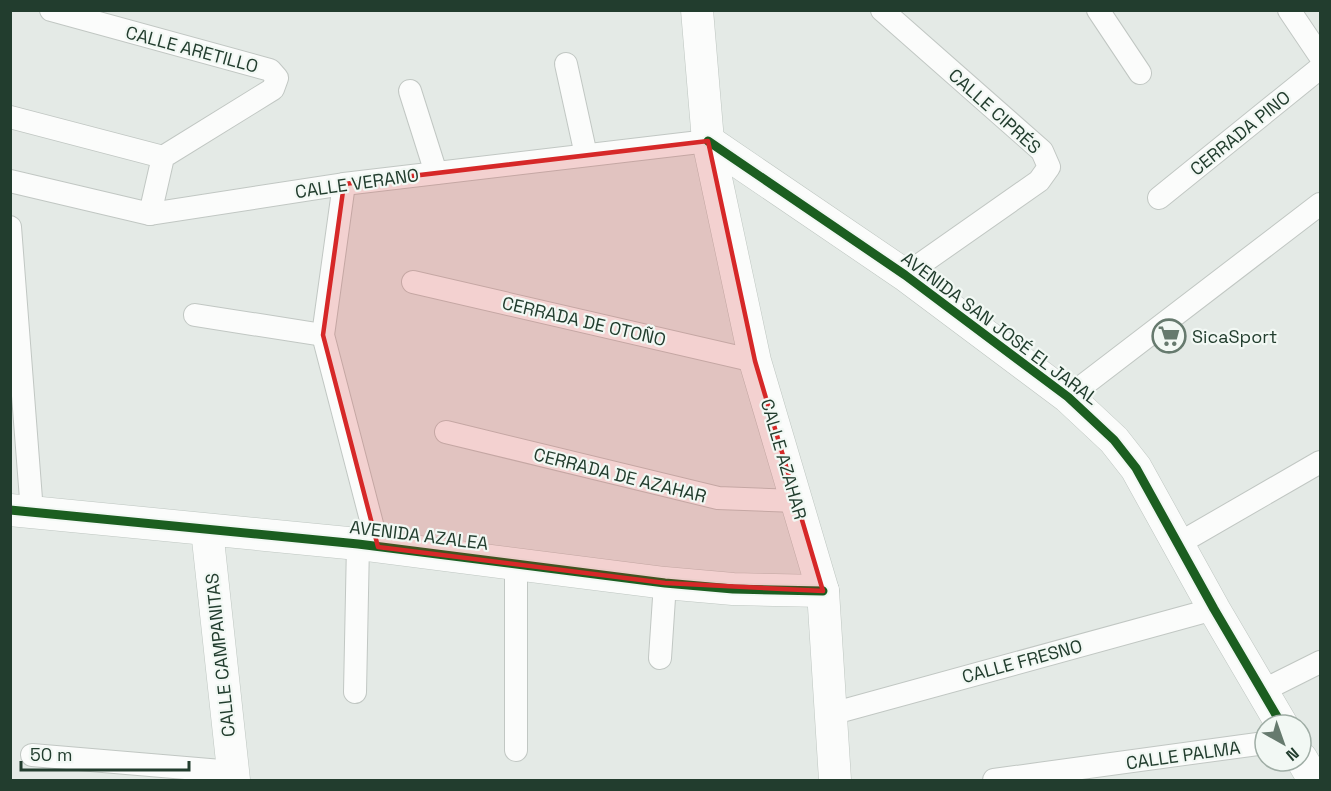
<svg xmlns="http://www.w3.org/2000/svg" width="1331" height="791" font-family="'Space Grotesk',sans-serif">
<style>
.lines{fill:none;stroke-linecap:round;stroke-linejoin:round}
.street-casing{stroke:#c1c7c3;stroke-width:24}
.secondary-casing{stroke:#bec6c1;stroke-width:33}
.street{stroke:#fbfcfb;stroke-width:22}
.secondary{stroke:#fbfcfb;stroke-width:32}
.cycleway-casing{stroke:#f2f8f4;stroke-width:13}
.cycleway{stroke:#1b5e20;stroke-width:9}
.marked{fill:#d62828;fill-opacity:0.2;stroke:#d62828;stroke-width:4.5;stroke-linejoin:round}
.labels{text-anchor:middle;dominant-baseline:central;stroke-width:4.5;stroke-linejoin:round;paint-order:stroke}
.street-label{font-size:18px;fill:#223d2e;stroke:#f2f8f4}
.poi-label{font-size:18px;fill:#223d2e;stroke:#f2f8f4;text-anchor:start}
</style>
<rect width="100%" height="100%" fill="#e4eae6"/>
<g class="lines">
<g class="street-casing">
<g id="street">
<path d="M51 10 270 70 277 78 273 89 163 157 150 214"/>
<path d="M882 10 1042 151 1049 167 1039 181 905 275"/>
<path d="M1098 10 1140 73"/>
<path d="M1289 10 1320 56"/>
<path d="M566 64 586 155"/>
<path d="M410 91 436 173"/>
<path d="M10 117 163 157"/>
<path d="M10 181 150 214 344 184 708 141"/>
<path d="M344 184 323 335 378 547"/>
<path d="M1159 198 1320 68"/>
<path d="M10 227 32 512"/>
<path d="M413 282 755 361"/>
<path d="M195 315 323 335"/>
<path d="M1068 397 1320 204"/>
<path d="M446 432 718 498 797 501"/>
<path d="M1178 544 1320 462"/>
<path d="M516 563V750"/>
<path d="M660 658 665 583"/>
<path d="M1262 691 1320 662"/>
<path d="M355 692 358 544"/>
<path d="M831 714 1214 609"/>
<path d="M32 755 233 772"/>
<path d="M994 780 1265 743"/>
</g>
</g>
<g class="secondary-casing">
<g id="secondary">
<path d="M697 10 708 141 755 361 823 591 835 780"/>
<path d="M708 141 905 275 1068 397 1114 440 1136 468 1214 609 1282 725"/>
<path d="M10 510 358 544 665 583 733 589 823 591"/>
<path d="M207 530 234 780"/>
<path d="M1301 758 1314 780"/>
</g>
</g>
<use href="#street" class="street"/>
<use href="#secondary" class="secondary"/>
<g class="cycleway-casing">
<g id="cycleway">
<path d="M708 141 905 275 1068 397 1114 440 1136 468 1214 609 1282 725"/>
<path d="M10 510 358 544 665 583 733 589 823 591"/>
</g>
</g>
<use href="#cycleway" class="cycleway"/>
</g>
<path class="marked" d="M708 141 755 361 823 591 665 583 378 547 323 335 344 184Z"/>
<defs>
<g id="supermarket-ring" transform="scale(1.725)"><circle r="9.5" fill="#f2f8f4" stroke="#667a6e" stroke-width="1.5"/><path d="M-6-5.5h2.5l.6 2H6L4.5 2H-2.5L-4.4-4H-6ZM-1.5 3.2a1.3 1.3 0 1 0 .1 0ZM3 3.2a1.3 1.3 0 1 0 .1 0Z" fill="#667a6e"/></g>
</defs>
<g fill-rule="evenodd">
<use href="#supermarket-ring" x="1169" y="336"/>
</g>
<g class="labels">
<g class="street-label">
<text transform="translate(192 49) rotate(15)">CALLE ARETILLO</text>
<text transform="translate(995 111) rotate(42)">CALLE CIPRÉS</text>
<text transform="translate(1240 133) rotate(-39)">CERRADA PINO</text>
<text transform="translate(357 183) rotate(-8)">CALLE VERANO</text>
<text transform="translate(584 321) rotate(13)">CERRADA DE OTOÑO</text>
<text transform="translate(1000 328) rotate(37)">AVENIDA SAN JOSÉ EL JARAL</text>
<text transform="translate(784 459) rotate(74)">CALLE AZAHAR</text>
<text transform="translate(620 475) rotate(14)">CERRADA DE AZAHAR</text>
<text transform="translate(419 535) rotate(7)">AVENIDA AZALEA</text>
<text transform="translate(220 655) rotate(-96)">CALLE CAMPANITAS</text>
<text transform="translate(1022 661) rotate(-15)">CALLE FRESNO</text>
<text transform="translate(1183 755) rotate(-8)">CALLE PALMA</text>
</g>
<g class="poi-label">
<text x="1192" y="336">SicaSport</text>
</g>
</g>
<rect width="1331" height="791" fill="none" stroke="#223d2e" stroke-width="24"/>
<g transform="translate(1283 743) rotate(140)"><circle r="28" fill="#f2f8f4" stroke="#9fada5" stroke-width="1.5"/>
<path d="M0-4.5L10 22L0 15L-10 22Z" fill="#667a6e"/>
<text y="-9" font-size="16" font-weight="bold" text-anchor="middle" fill="#223d2e">N</text>
</g>
<path d="M21 761v9h168v-9" fill="none" stroke="#223d2e" stroke-width="3"/>
<text x="30" y="761" font-size="18" fill="#223d2e" stroke="#f2f8f4" stroke-width="4.5" paint-order="stroke">50 m</text>
</svg>
